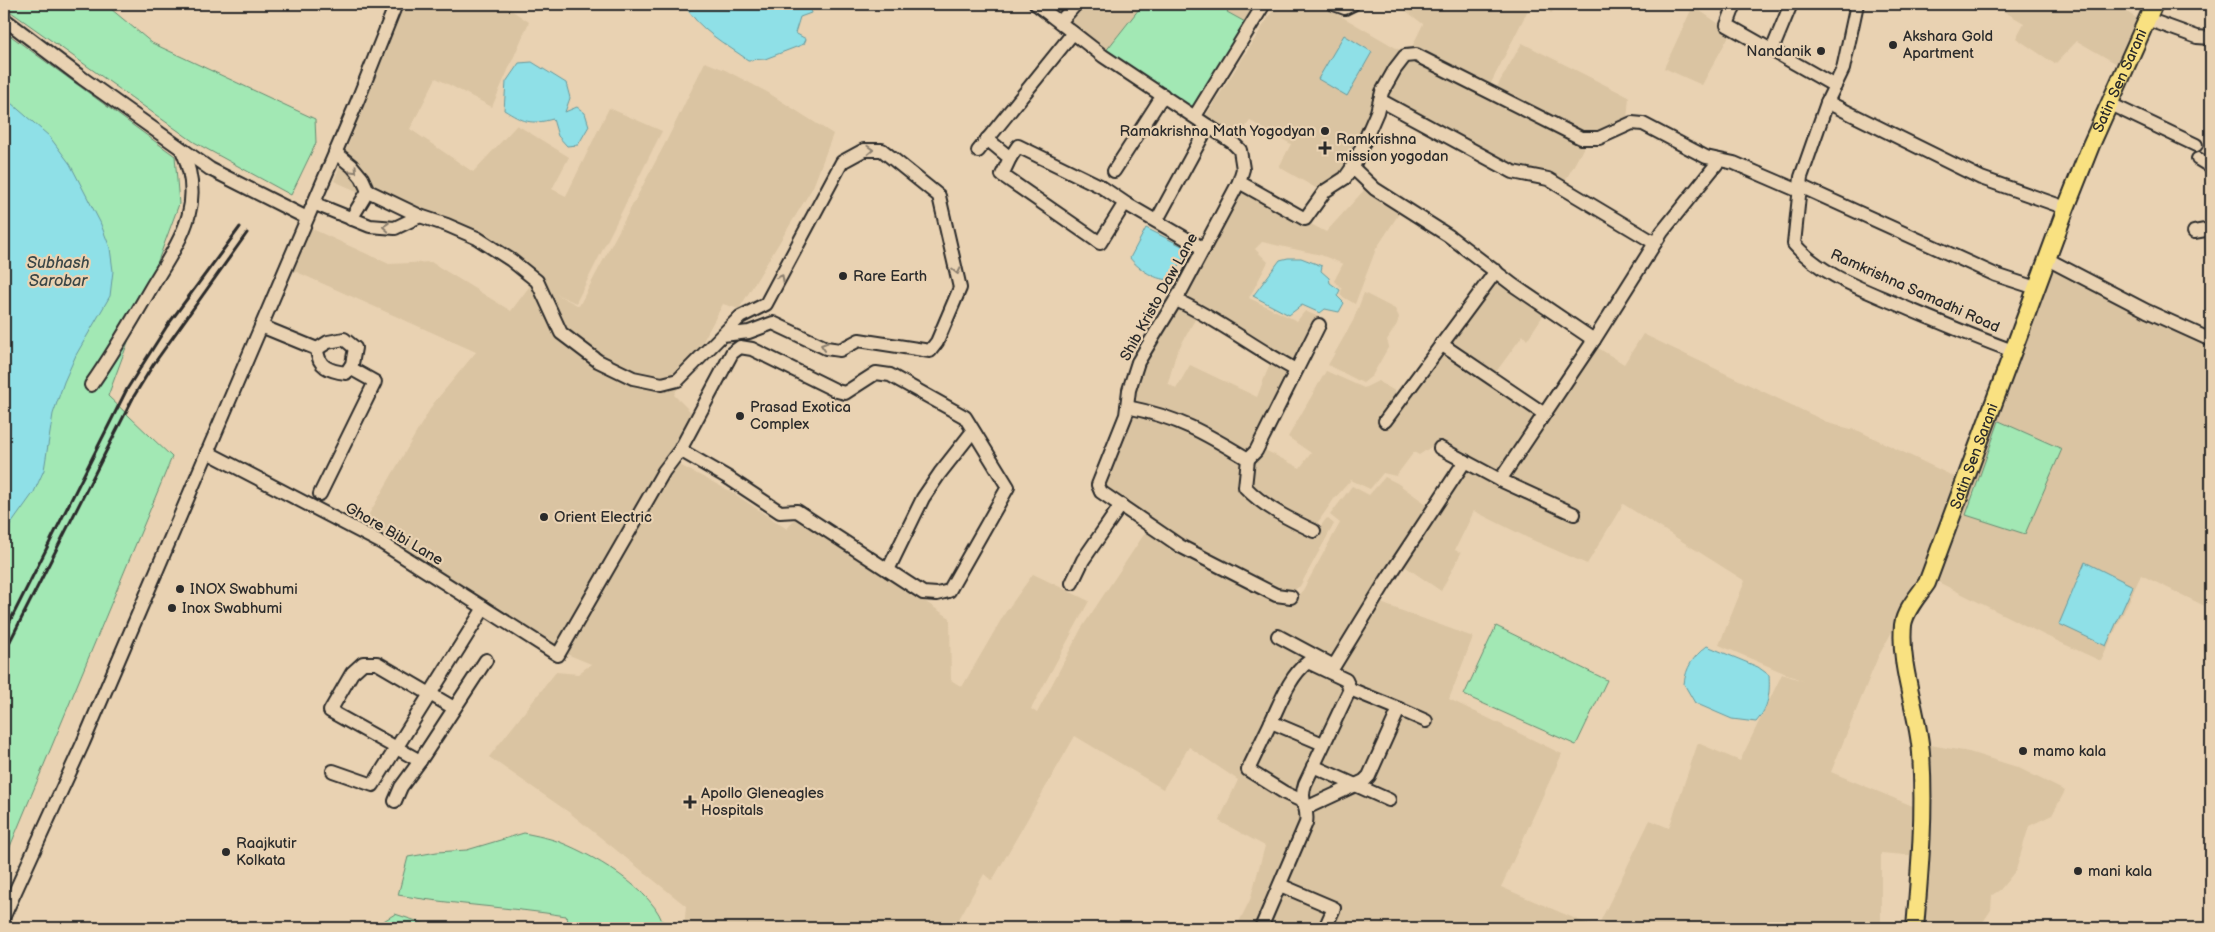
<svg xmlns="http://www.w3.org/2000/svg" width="2215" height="932" font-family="'Balsamiq Sans',sans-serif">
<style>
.built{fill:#dac4a2}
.green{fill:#a2e8b4;stroke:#668a70}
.water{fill:#8fe0e7;stroke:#67989c}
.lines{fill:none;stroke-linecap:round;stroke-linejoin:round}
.minor-casing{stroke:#2b2b2b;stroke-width:16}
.major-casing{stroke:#2b2b2b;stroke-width:20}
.minor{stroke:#e9d2b2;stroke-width:12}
.major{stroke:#f9e181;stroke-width:16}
.rail{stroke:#2b2b2b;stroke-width:3}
.oneway{stroke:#8a7e6e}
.poi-dot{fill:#2b2b2b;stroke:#e9d2b2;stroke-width:2}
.labels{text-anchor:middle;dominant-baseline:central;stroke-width:4.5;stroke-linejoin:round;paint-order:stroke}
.poi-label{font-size:15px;fill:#2b2b2b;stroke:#e9d2b2;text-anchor:start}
.street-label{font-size:15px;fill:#2b2b2b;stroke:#e9d2b2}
.water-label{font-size:16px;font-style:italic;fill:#3a4647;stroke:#e9d2b2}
</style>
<rect width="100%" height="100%" fill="#e9d2b2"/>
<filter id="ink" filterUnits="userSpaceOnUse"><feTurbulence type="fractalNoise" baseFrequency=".02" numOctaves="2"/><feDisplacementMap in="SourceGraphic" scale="10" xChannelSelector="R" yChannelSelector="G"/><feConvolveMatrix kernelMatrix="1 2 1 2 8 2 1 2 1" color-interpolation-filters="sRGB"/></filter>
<g filter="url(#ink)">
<g class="built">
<path d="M401 4H502L529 22 492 107 436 78 410 129 473 172 517 125 569 157 552 189 566 196 609 108 662 131 576 303 554 293 579 306 668 138 705 62 725 70 767 92 833 134 813 187 739 309 723 304 674 395 692 413 666 458 732 492 787 529 796 517 950 618 951 680 962 687 1005 613 1033 574 1089 601 1031 709 1037 713 1081 629 1149 527 1295 599 1303 590 1340 523 1330 515 1352 486 1369 495 1385 477 1397 483 1432 508 1333 662 1339 672 1378 602 1473 637 1449 699 1562 754 1501 887 1597 928 1650 820 1669 828 1698 743 1740 761 1782 674 1803 681 1719 645 1745 581 1623 504 1587 564 1528 538 1474 511 1455 550 1461 553 1441 591 1403 565 1467 467 1505 477 1595 346 1624 364 1643 334 1831 424 1859 431 1959 479 1913 594 1878 657 1831 772 1915 807 1917 856 1881 853V928H1236L1250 900 1265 846 1219 821 1238 780 1189 747 1163 789 1075 736 992 881 984 874 954 928H684L686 906 570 813 489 757 556 672 578 674 591 664 557 650 361 528 433 404 476 352 290 269 308 227 389 264 431 262 511 311 532 283 465 239 334 181 365 103 383 41Z"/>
<path d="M1048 4H1143L1105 52 1045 7Z"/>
<path d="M1232 4H1261L1248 24 1227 12Z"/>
<path d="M1277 4H1320L1403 52 1344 175 1321 191 1279 167 1291 144 1250 121 1237 138 1205 117Z"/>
<path d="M1397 4H1560L1551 13 1543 6 1531 4 1490 85 1411 49 1423 24Z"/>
<path d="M1991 4H2114L2141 21 2117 64 2077 41 2055 64 2016 38 2024 23Z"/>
<path d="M1693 6 1731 32 1702 85 1664 68Z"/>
<path d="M1522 43 1629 97 1627 120 1596 135H1581L1495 90Z"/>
<path d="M1420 60 1580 142 1584 147 1564 183 1515 170 1386 99 1388 86 1409 61Z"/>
<path d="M1243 188 1326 232 1366 188 1402 209 1376 249 1355 304 1340 295 1342 288 1334 281 1343 264 1321 255 1262 242 1255 249 1268 262 1249 298 1297 321 1305 311 1319 317 1294 366 1180 297Z"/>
<path d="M2050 264 2211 342V609L2141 575 2101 661 2042 634 1936 581Z"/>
<path d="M1497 277 1544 314 1527 340 1523 335 1493 376 1445 343Z"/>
<path d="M1364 293 1395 309 1399 317 1397 324 1387 340 1389 346 1372 376 1363 383 1328 365 1353 321Z"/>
<path d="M1178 306 1198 314 1176 354 1168 383 1176 389 1190 365 1257 397 1271 361 1290 371 1254 450 1246 453 1132 406 1141 364Z"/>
<path d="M1442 348 1539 415 1499 476 1437 443 1419 455 1414 452 1396 476 1383 473 1370 489 1351 480 1334 499 1314 528 1261 497 1249 483 1252 461 1263 449 1300 468 1311 453 1288 437 1326 371 1364 388 1378 381 1398 393 1380 423 1385 428Z"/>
<path d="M1133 412 1159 416 1246 462 1241 488 1314 534 1327 518 1334 524 1300 586 1289 594 1276 592 1181 542 1104 490 1103 482Z"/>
<path d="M1925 744 1969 752 2017 767 2065 791 2052 815 2029 826 2016 870 2000 890 1992 895 1991 910 1979 928H1920Z"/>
</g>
<g class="green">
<path d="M4 4H105L152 43 315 119 316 143 291 195 194 142 4 7Z"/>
<path d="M1143 4H1232L1227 12 1247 23 1195 111 1105 52Z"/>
<path d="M4 31 175 156 179 204 108 396 172 457 4 861Z"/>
<path d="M1999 421 2062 449 2025 534 1966 515Z"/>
<path d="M1496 626 1607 680 1576 745 1464 695Z"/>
<path d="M524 833C533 835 544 837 554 840 587 851 658 891 664 928H571L566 916C510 907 454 905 398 895L408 857 437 852 467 850Z"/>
<path d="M395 914 438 928H377L382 922Z"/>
</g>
<g class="water">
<path d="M684 4H810L811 13 800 17 795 33 806 39 804 44 765 59 748 60C724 43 699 30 684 4Z"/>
<path d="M1344 35 1372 52 1347 96 1318 79Z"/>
<path d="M532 62 566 83 570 98 565 112 577 107 585 113 589 126 578 145 567 146 558 136 553 119C531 125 523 122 504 110L506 82 519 63Z"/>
<path d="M4 97 49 136 70 164 100 222 110 248 113 271 110 296 76 355 64 382 53 414 44 470 34 492 4 534Z"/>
<path d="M1146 228 1182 246 1185 255 1171 279C1158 282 1138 269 1130 258Z"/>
<path d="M1288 258H1301L1322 266 1321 271 1329 278 1330 283 1340 290 1337 296 1344 303 1339 312 1325 309 1320 313 1302 305 1289 315 1253 296 1280 260Z"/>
<path d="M2085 562 2133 586 2106 646 2059 624Z"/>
<path d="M1707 646 1758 667 1769 675C1770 693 1769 707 1756 722L1732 719 1695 703 1684 684C1686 667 1693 657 1707 646Z"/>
</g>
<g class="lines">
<g class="minor-casing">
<g id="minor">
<path d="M1036 4 1103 56 1232 142 1240 150 1243 169 1239 182 1181 291 1138 362 1129 390 1126 415 1098 485 1101 492 1180 546 1276 595 1291 597"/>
<path d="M1334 4 1345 8 1353 4"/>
<path d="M1735 4 1727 25 1835 86"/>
<path d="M1857 4 1843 69 1828 100 1801 177 1794 244C1821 275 1862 289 1899 305 1937 321 1974 337 2013 351"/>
<path d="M4 19 82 78 210 169 307 218"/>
<path d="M2147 19 2197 37 2211 38"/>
<path d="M1060 22 1076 4"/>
<path d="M1772 50 1791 4"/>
<path d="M1380 100 1513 172 1548 179 1655 243"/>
<path d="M1827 102 1981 178 2066 208"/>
<path d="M2110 104 2196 145"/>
<path d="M1195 116 1264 4"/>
<path d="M987 139 1010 158 1002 175 1100 243 1123 206 1128 205 1204 249"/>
<path d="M978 151 1073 33"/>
<path d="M335 152 352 166 362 178 368 191 420 216 447 225 477 238 511 260 537 281 561 333 598 361 633 378 662 384 678 380 740 317 766 304 842 162 864 150H882L939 196 960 288 937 342 930 351 859 340 840 350 826 348 773 323 749 332 723 335"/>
<path d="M1010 158 1018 146 1100 186 1128 205"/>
<path d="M2198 159 2211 167"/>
<path d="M1352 167 1375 189 1449 236 1513 285 1594 340"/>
<path d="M1114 171 1163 95"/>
<path d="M1239 182 1305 219 1325 191 1345 178 1354 165 1377 112 1382 92 1395 69 1405 56 1416 55 1581 138H1599L1632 123 1643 124 1706 157 1734 163 1799 191"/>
<path d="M1800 186 1996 275 2036 288"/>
<path d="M313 203 370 226 395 228 420 216"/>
<path d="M351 219 368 191"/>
<path d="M1157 220 1208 126"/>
<path d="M2194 232 2211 229"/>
<path d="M2047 259 2147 311 2211 340"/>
<path d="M1176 300C1218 319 1254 348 1296 370"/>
<path d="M261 326 317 349 328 342 344 339 355 348 352 364 346 373C329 371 318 367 317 349"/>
<path d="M1441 344 1543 413"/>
<path d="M91 385C113 354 132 321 151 288 179 241 207 206 182 150"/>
<path d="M1127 407C1178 417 1205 433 1248 459L1245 487C1264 507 1289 519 1314 531"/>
<path d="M1385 421 1496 271"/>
<path d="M1440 448 1500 480 1574 514"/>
<path d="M207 452 382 543 558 655 664 471 680 450 732 353 740 347 752 349 837 391 845 393 876 373 890 375 965 417 1008 487 949 591 937 594 923 593 797 511 780 512 727 477 680 450"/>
<path d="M1248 459 1256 451 1319 325"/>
<path d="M1500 480 1594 340 1662 232 1719 161"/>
<path d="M320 494 375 382 350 368"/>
<path d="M888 570 923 498 940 473 973 431"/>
<path d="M1072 583 1083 560 1121 505"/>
<path d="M1278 636 1334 666 1386 581 1465 461"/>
<path d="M1399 709 1426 721"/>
<path d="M1271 722C1280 703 1290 675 1308 662L1346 680 1350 689"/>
<path d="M420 761 330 711 352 673 363 663H377L454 708"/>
<path d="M1313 766 1389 800"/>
<path d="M333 771 373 785 484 608"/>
<path d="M395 801 401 787 420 761 486 660"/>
<path d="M1302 801 1285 793 1248 770 1271 722 1323 744"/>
<path d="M1280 885 1334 908 1325 928"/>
<path d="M4 916 83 743 357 102 396 4"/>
<path d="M1261 928 1306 823C1309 807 1299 802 1305 784L1350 689 1399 709 1369 776 1364 781 1306 808"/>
</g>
</g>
<g class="major-casing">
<g id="major">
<path id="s1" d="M1915 928C1920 869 1925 813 1921 753 1918 711 1899 668 1903 625 1905 610 1919 595 1927 583L2066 208 2091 145 2154 4"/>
</g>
</g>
<use href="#minor" class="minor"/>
<use href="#major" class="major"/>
<g class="rail">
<path d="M4 633 127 389 167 326 240 227"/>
<path d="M4 653 134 396 153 365 247 233"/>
</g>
</g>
<defs><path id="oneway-chevron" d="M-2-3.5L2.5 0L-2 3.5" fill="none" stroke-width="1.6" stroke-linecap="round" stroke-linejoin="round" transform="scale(1.25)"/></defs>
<g class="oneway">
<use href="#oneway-chevron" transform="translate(870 150) rotate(-2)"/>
<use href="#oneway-chevron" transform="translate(354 170) rotate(47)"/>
<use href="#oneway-chevron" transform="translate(386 227) rotate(-176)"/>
<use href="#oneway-chevron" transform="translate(957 271) rotate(77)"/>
<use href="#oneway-chevron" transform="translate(781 278) rotate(-62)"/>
<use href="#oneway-chevron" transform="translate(824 346) rotate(-162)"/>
</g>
</g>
<g class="poi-dot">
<circle cx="1893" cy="45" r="5"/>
<circle cx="1821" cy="51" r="5"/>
<circle cx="1325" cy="131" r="5"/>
<path d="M1322.5 140.5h5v5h5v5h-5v5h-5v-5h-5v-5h5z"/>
<circle cx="843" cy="276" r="5"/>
<circle cx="740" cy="416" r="5"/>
<circle cx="544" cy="517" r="5"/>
<circle cx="180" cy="589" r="5"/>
<circle cx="172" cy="608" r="5"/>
<circle cx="2023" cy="751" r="5"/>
<path d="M687.5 794.5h5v5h5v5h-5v5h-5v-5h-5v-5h5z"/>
<circle cx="226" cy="852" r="5"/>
<circle cx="2078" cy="871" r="5"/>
</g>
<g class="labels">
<g class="poi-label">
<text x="1903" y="36">Akshara Gold<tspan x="1903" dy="17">Apartment</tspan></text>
<text x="1811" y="51" text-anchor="end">Nandanik</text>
<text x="1315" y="131" text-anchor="end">Ramakrishna Math Yogodyan</text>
<text x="1336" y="139">Ramkrishna<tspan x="1336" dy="17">mission yogodan</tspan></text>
<text x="853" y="276">Rare Earth</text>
<text x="750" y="407">Prasad Exotica<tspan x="750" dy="17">Complex</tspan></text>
<text x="554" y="517">Orient Electric</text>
<text x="190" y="589">INOX Swabhumi</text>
<text x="182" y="608">Inox Swabhumi</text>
<text x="2033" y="751">mamo kala</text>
<text x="701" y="793">Apollo Gleneagles<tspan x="701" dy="17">Hospitals</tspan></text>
<text x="236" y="843">Raajkutir<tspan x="236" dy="17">Kolkata</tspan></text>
<text x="2088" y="871">mani kala</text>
</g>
<g class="street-label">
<text stroke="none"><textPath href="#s1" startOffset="892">Satin Sen Sarani</textPath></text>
<text transform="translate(1915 291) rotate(24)">Ramkrishna Samadhi Road</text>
<text transform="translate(1159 297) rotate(-61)">Shib Kristo Daw Lane</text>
<text stroke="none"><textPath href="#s1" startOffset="489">Satin Sen Sarani</textPath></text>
<text transform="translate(394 534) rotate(30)">Ghore Bibi Lane</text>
</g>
<g class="water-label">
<text x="58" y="263">Subhash<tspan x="58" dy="18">Sarobar</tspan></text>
</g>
</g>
<rect width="2215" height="932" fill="none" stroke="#e9d2b2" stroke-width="20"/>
<rect x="10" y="10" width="2195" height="912" fill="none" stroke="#2b2b2b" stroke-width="2" filter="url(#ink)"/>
</svg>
